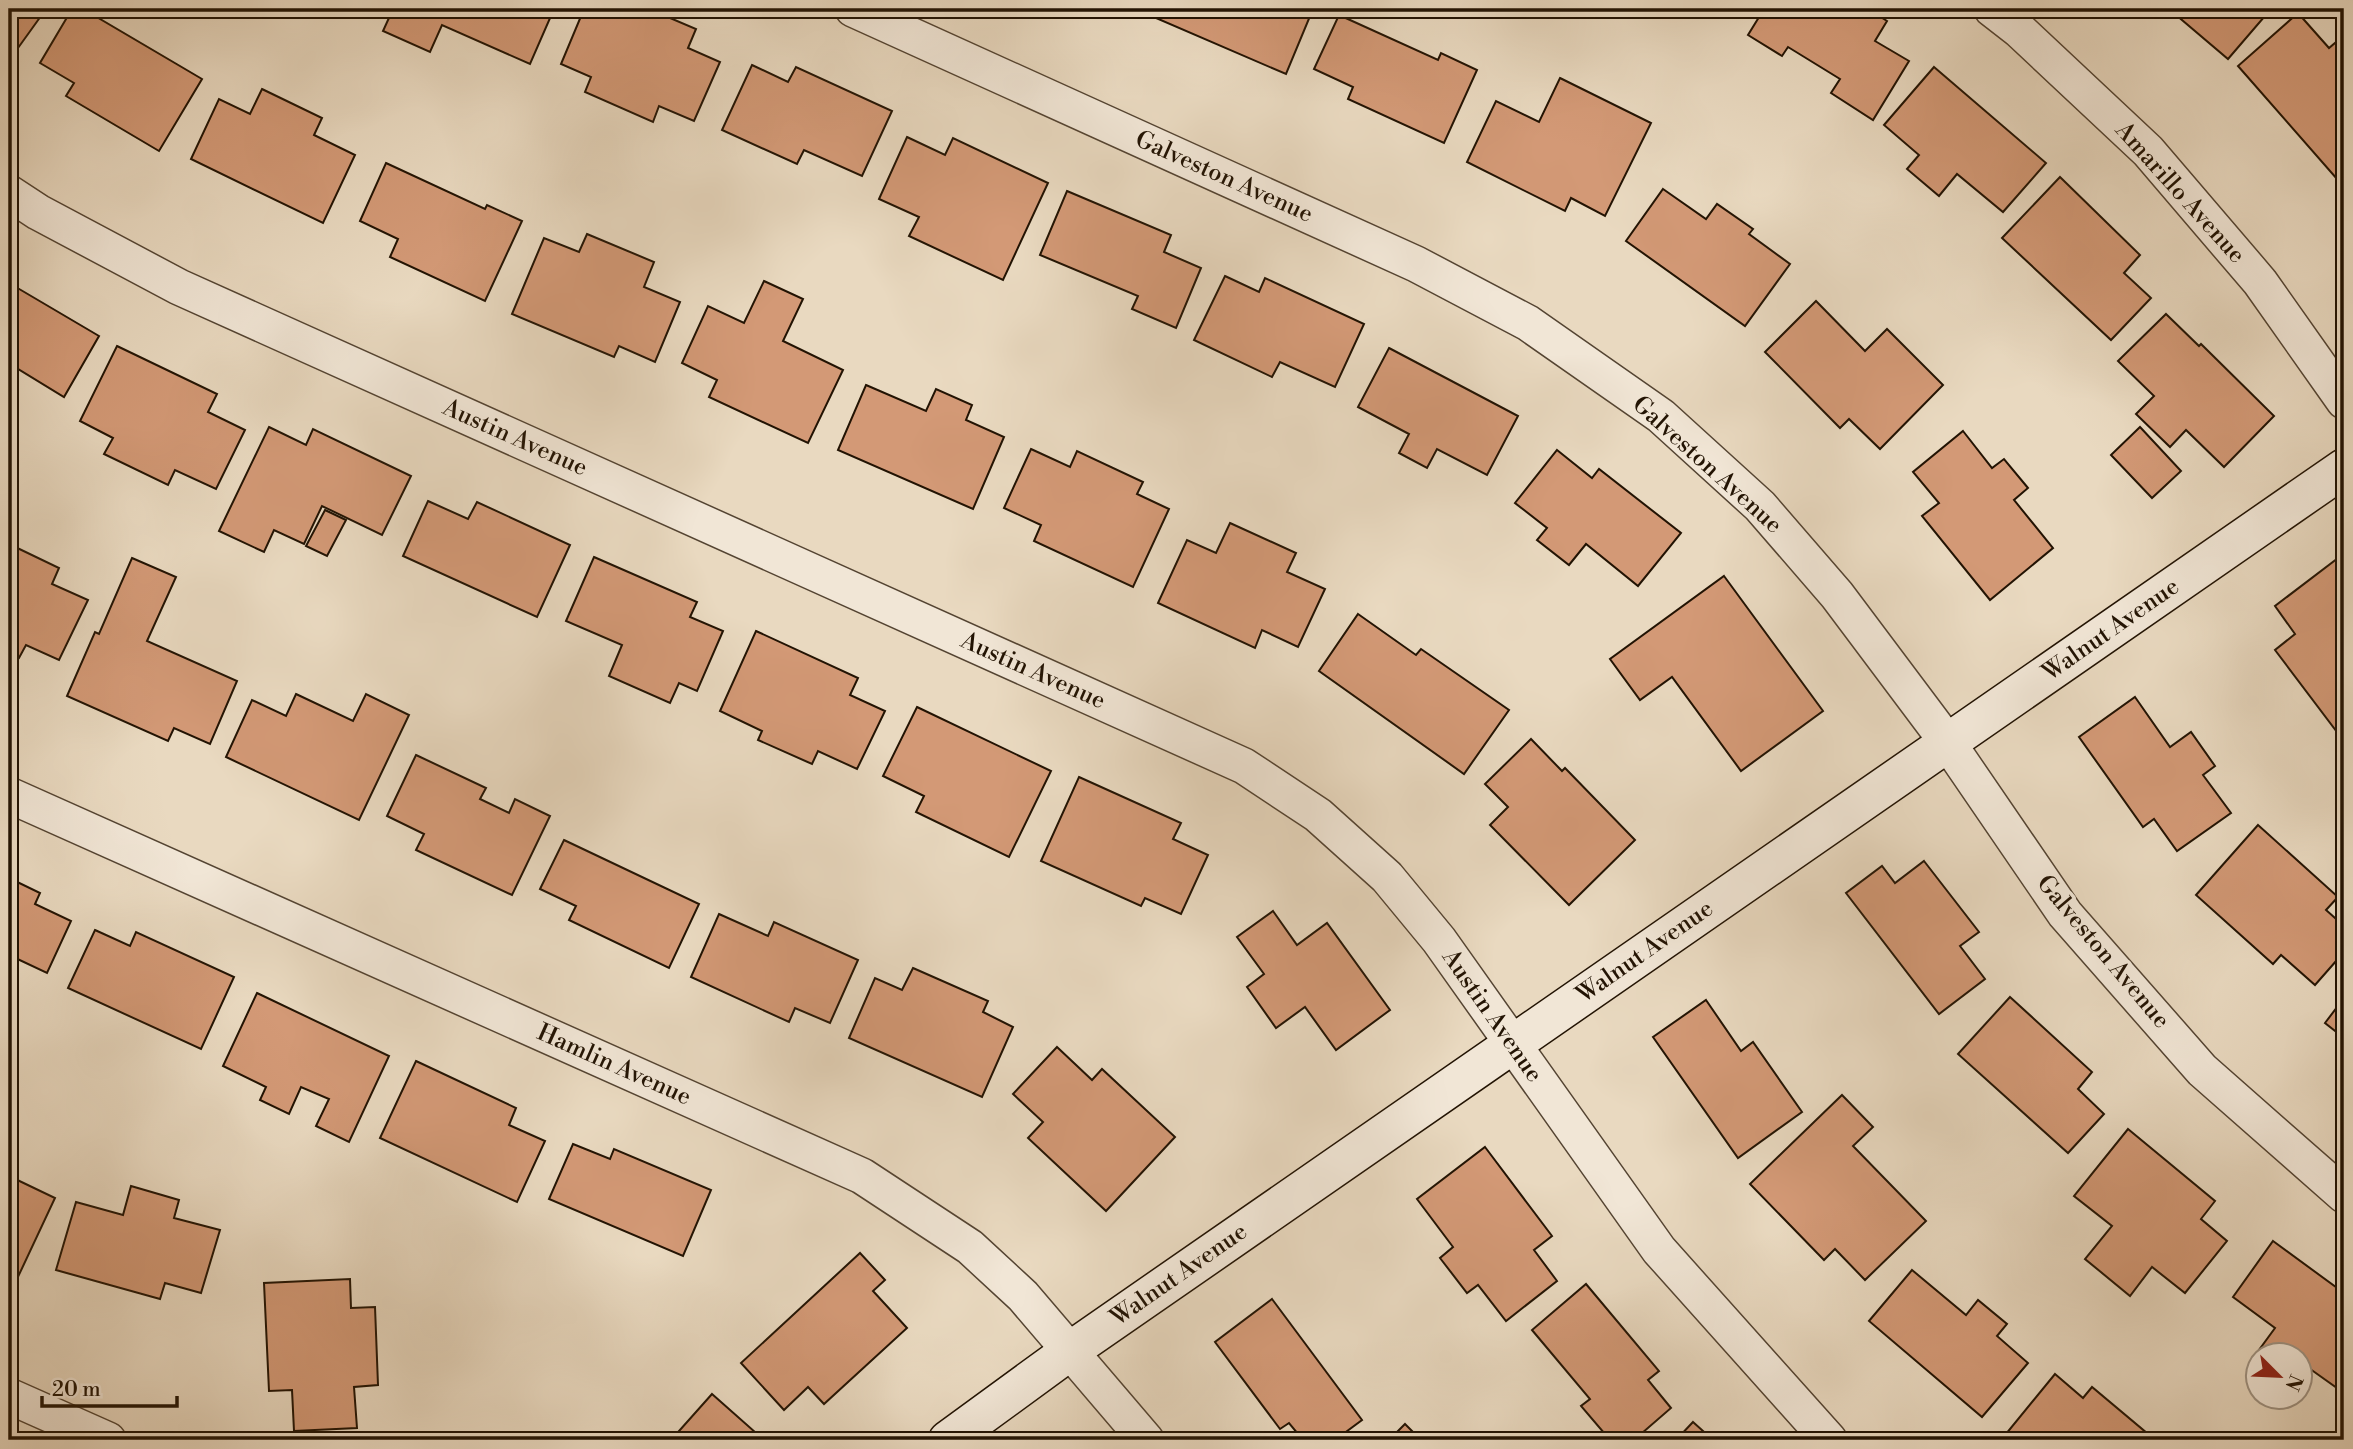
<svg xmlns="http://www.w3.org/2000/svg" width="2353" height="1449" font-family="'Libre Bodoni',serif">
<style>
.building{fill:#d39976;stroke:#221303;stroke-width:2}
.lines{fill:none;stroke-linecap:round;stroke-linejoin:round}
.street-casing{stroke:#544432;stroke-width:38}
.secondary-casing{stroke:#221303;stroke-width:41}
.street{stroke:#f1e6d6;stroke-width:35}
.secondary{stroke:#f1e6d6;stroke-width:38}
.labels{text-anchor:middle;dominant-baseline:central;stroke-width:7;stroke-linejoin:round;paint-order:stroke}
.street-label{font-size:24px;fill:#221303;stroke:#f1e6d6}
</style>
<rect width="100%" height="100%" fill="#e9d9c0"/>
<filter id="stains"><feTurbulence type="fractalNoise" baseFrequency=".00286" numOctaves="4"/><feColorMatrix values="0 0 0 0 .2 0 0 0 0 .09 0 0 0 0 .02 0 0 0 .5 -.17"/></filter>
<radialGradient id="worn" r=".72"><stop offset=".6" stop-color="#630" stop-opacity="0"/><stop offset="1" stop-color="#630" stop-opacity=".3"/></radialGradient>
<g class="building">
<path d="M9 9H46L18 48 9 42Z"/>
<path d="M72 9H83L202 79 159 151 66 96 74 83 40 63Z"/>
<path d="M393 9H554L530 64 442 25 430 52 383 31Z"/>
<path d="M584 9H649L696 29 688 48 720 62 694 121 659 106 653 122 585 92 591 77 561 64Z"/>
<path d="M1152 9H1313L1286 74 1149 15Z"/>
<path d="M1764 9H1868L1887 21 1875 41 1909 61 1873 120 1831 93 1840 79 1788 47 1782 56 1748 35Z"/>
<path d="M2169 9H2271L2228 59Z"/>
<path d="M2298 13 2329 48 2335 43 2344 54V172L2337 179 2238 66Z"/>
<path d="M1339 15 1438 60 1441 53 1477 70 1444 143 1348 99 1353 87 1314 69Z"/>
<path d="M752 65 788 82 796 67 892 111 862 176 804 150 797 164 722 130Z"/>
<path d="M1934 67 2046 163 2003 212 1957 174 1939 196 1907 169 1919 155 1884 125Z"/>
<path d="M1560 78 1651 123 1605 216 1571 198 1565 211 1467 162 1496 101 1539 122Z"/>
<path d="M262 89 322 118 314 135 355 155 323 223 191 159 219 99 250 114Z"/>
<path d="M907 137 945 155 953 138 1048 183 1003 280 909 236 919 217 879 199Z"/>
<path d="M386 163 485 209 487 205 522 221 485 301 390 257 398 239 360 221Z"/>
<path d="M2060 177 2140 255 2124 273 2151 298 2111 340 2002 238Z"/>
<path d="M1663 189 1706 219 1717 204 1753 229 1749 234 1790 264 1745 326 1626 241Z"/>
<path d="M1067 191 1171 235 1164 252 1201 268 1176 328 1132 309 1138 296 1040 255Z"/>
<path d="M587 234 654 262 644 287 680 302 655 362 619 346 614 357 512 314 544 238 579 252Z"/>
<path d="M1225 276 1259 292 1265 278 1364 324 1335 387 1280 362 1272 377 1194 340Z"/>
<path d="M764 281 803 299 783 341 843 370 808 443 709 397 717 380 682 363 708 306 744 323Z"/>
<path d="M9 283 99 336 64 397 13 366 9 373Z"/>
<path d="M1816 301 1865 351 1887 329 1943 385 1880 449 1849 419 1840 428 1765 352Z"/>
<path d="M2166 314 2199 346 2201 344 2274 416 2224 467 2186 430 2170 447 2136 414 2154 396 2118 361Z"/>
<path d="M117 346 217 394 208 412 245 430 216 489 175 470 168 485 104 454 113 438 80 421Z"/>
<path d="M1389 348 1518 416 1487 475 1437 449 1427 468 1399 453 1409 434 1358 407Z"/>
<path d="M866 385 926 411 936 389 972 405 966 420 1004 437 973 509 838 450Z"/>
<path d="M269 427 306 445 313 429 411 476 382 535 322 506 304 544 274 530 264 552 219 531Z"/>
<path d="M2140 427 2181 471 2152 498 2111 455Z"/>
<path d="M1963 431 1992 468 2004 459 2028 488 2014 500 2053 548 1990 600 1922 516 1939 503 1913 472Z"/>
<path d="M1031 449 1070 467 1077 451 1143 482 1137 494 1169 509 1133 587 1034 541 1041 525 1004 508Z"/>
<path d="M1557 450 1592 478 1599 469 1681 533 1638 586 1586 544 1569 565 1537 540 1547 528 1515 503Z"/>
<path d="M428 501 468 519 477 502 570 545 537 617 403 556Z"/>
<path d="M325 510 346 520 327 556 306 546Z"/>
<path d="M1230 523 1296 553 1287 572 1325 589 1298 647 1262 630 1255 648 1158 603 1187 540 1216 553Z"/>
<path d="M9 544 59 568 52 584 88 600 59 660 26 645 19 658 9 653Z"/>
<path d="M2342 555 2344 559V739L2343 740 2275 650 2295 634 2275 606Z"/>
<path d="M594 557 697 602 690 617 723 631 697 691 679 683 670 703 609 676 622 645 566 621Z"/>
<path d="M132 558 176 577 147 641 237 681 210 744 174 728 168 741 67 696 95 632 99 634Z"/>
<path d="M1724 576 1823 711 1741 771 1672 677 1640 700 1610 659Z"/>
<path d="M1358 614 1416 655 1421 649 1509 710 1464 774 1319 671Z"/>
<path d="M756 631 858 678 850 695 885 711 857 769 818 751 812 764 758 740 762 731 720 711Z"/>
<path d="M296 694 353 721 366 694 409 715 359 820 226 757 252 700 286 716Z"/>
<path d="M2135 697 2170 747 2191 732 2215 766 2203 775 2231 813 2177 851 2154 819 2143 827 2079 737Z"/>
<path d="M917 707 1051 771 1009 857 916 812 924 796 883 776Z"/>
<path d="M1531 739 1562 771 1565 768 1635 840 1569 905 1490 825 1508 807 1485 784Z"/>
<path d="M416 755 486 788 480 799 509 813 515 799 550 816 512 895 416 850 424 834 387 816Z"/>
<path d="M1079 777 1181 823 1173 839 1208 855 1181 914 1145 898 1141 906 1041 861Z"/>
<path d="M2258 825 2338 897 2326 910 2344 926V952L2315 985 2281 955 2273 964 2196 895Z"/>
<path d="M564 840 699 904 669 968 569 920 576 906 540 889Z"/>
<path d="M1924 861 1979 932 1960 946 1985 979 1939 1014 1846 893 1882 866 1895 883Z"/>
<path d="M9 878 40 893 35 904 71 921 47 973 9 955Z"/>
<path d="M1273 911 1297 945 1327 923 1390 1010 1336 1050 1305 1007 1276 1028 1247 987 1264 974 1237 937Z"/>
<path d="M719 914 768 936 774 922 858 960 830 1023 795 1008 789 1022 691 977Z"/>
<path d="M95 930 130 946 136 932 234 977 201 1049 68 988Z"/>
<path d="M913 968 988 1001 983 1012 1013 1027 982 1097 849 1038 875 978 902 990Z"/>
<path d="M257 993 389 1056 349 1142 316 1126 329 1099 301 1087 289 1114 260 1100 266 1087 223 1066Z"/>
<path d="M2010 997 2092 1072 2078 1089 2104 1114 2068 1153 1958 1054Z"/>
<path d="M2344 998V1038L2325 1023Z"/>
<path d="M1706 1000 1741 1051 1753 1042 1802 1112 1738 1158 1653 1037Z"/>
<path d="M1057 1047 1092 1080 1102 1069 1175 1137 1106 1211 1028 1138 1043 1122 1013 1094Z"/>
<path d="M416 1061 516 1108 509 1125 545 1141 517 1202 380 1138Z"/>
<path d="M1842 1095 1873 1127 1853 1146 1926 1221 1865 1280 1835 1249 1824 1260 1750 1184Z"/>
<path d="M2128 1129 2215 1201 2201 1219 2227 1241 2185 1293 2152 1267 2130 1296 2085 1259 2112 1226 2074 1196Z"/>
<path d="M573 1144 610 1159 614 1149 711 1190 683 1256 549 1199Z"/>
<path d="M1485 1147 1552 1236 1534 1250 1557 1281 1506 1321 1478 1285 1467 1293 1440 1258 1453 1247 1417 1199Z"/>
<path d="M9 1176 55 1198 17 1279 9 1275Z"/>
<path d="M131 1186 179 1200 174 1218 220 1230 201 1293 165 1283 160 1299 56 1270 76 1202 123 1215Z"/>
<path d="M2273 1241 2344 1293V1393L2306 1366 2300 1373V1354H2266L2259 1350 2275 1328 2233 1297Z"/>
<path d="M860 1253 885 1280 873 1291 907 1328 824 1404 808 1387 784 1410 741 1363Z"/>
<path d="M1912 1270 1966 1315 1978 1300 2007 1324 1997 1336 2028 1363 1982 1417 1869 1321Z"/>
<path d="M350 1279 351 1308 375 1307 378 1385 354 1387 357 1428 294 1431 292 1390 269 1391 264 1283Z"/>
<path d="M1586 1284 1659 1371 1648 1380 1671 1408 1634 1440H1610L1581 1406 1590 1399 1532 1330Z"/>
<path d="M1272 1299 1362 1420 1335 1440H1303L1289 1423 1280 1429 1215 1342Z"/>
<path d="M2055 1374 2083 1398 2092 1387 2148 1434 2143 1440H2001Z"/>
<path d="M712 1394 764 1440H671Z"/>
<path d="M1693 1422 1713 1440H1676Z"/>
<path d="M1405 1424 1421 1440H1389Z"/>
</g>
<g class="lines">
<g class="street-casing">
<g id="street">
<path d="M853 9 1416 264 1528 323 1661 416 1760 506 1837 595 1948 743 2065 914 2202 1070 2344 1195"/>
<path d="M1992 9 2019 30 2148 151 2260 282 2344 401"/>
<path d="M9 193 38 212 179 287 1244 766 1318 815 1387 877 1439 940 1659 1250 1829 1440"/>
<path d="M9 795 862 1176 970 1247 1023 1296 1146 1440"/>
<path d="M9 1396 108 1440"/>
</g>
</g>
<g class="secondary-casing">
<path id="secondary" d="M948 1440 1070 1351 2344 468"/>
</g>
<use href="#street" class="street"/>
<use href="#secondary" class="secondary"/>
</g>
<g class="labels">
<g class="street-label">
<text transform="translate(1224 177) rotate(24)">Galveston Avenue</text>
<text transform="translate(2180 193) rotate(48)">Amarillo Avenue</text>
<text transform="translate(515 438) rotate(24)">Austin Avenue</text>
<text transform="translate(1707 465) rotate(42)">Galveston Avenue</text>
<text transform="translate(2111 630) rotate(-35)">Walnut Avenue</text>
<text transform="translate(1033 671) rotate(24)">Austin Avenue</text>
<text transform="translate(1645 952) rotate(-35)">Walnut Avenue</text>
<text transform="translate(2103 952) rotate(50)">Galveston Avenue</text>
<text transform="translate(1492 1016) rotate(55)">Austin Avenue</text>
<text transform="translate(614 1065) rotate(24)">Hamlin Avenue</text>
<text transform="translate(1179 1275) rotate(-35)">Walnut Avenue</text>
</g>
</g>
<rect width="2353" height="1449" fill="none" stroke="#e9d9c0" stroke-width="35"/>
<rect x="10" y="10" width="2332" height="1428" fill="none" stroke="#221303" stroke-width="3.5"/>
<rect x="18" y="18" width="2318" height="1414" fill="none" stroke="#221303" stroke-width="2"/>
<g transform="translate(2279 1376) rotate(114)"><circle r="33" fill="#f1e6d6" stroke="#9e9282" stroke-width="2"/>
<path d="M0-5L12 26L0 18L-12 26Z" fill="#8f2418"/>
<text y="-10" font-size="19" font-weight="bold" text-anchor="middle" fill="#221303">N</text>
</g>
<path d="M42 1396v10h135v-10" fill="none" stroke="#221303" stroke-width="3.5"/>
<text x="52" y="1396" font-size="21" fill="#221303" stroke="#f1e6d6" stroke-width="5" paint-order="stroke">20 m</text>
<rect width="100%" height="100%" filter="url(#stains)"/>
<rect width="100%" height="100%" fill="url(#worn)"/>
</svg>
